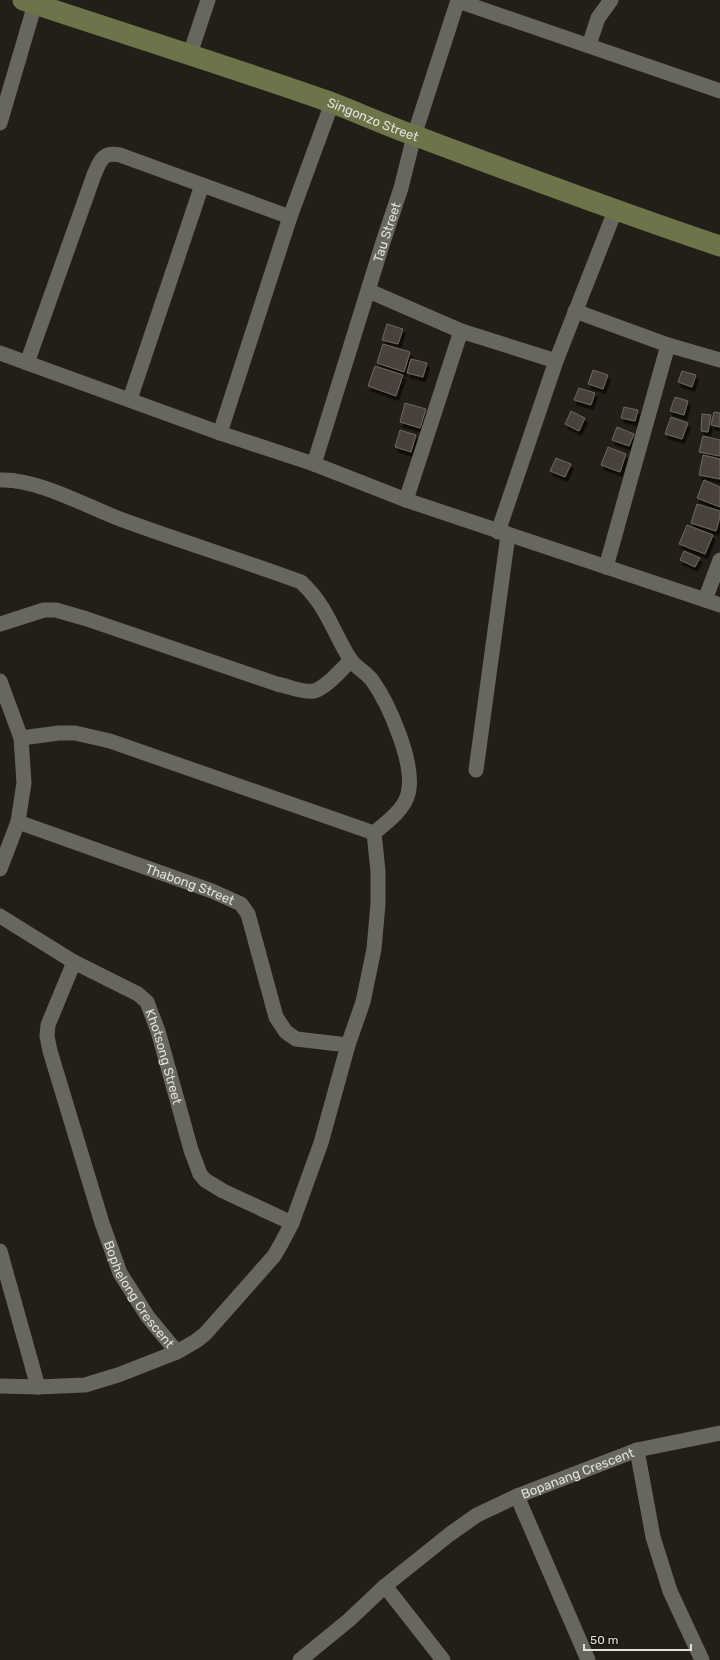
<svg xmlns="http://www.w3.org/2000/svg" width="720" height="1660" font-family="Rubik,sans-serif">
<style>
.building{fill:#49433b;stroke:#6d685f;filter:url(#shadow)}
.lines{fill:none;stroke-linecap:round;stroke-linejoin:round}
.street{stroke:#68675d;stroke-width:15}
.secondary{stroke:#6d7449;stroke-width:21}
.labels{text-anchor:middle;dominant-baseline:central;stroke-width:4;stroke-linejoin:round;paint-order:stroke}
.street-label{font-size:13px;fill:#e1e1db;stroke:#17160e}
</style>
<defs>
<filter id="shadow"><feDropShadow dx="2.5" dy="4.5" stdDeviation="0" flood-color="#0009"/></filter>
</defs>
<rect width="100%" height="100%" fill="#211f17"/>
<g class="building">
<path d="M387 324 403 329 398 344 382 340Z"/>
<path d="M383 344 410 352 404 372 377 363Z"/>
<path d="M411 359 427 363 423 377 407 373Z"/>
<path d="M375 366 403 375 396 396 368 386Z"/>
<path d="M593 370 608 375 603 389 588 384Z"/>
<path d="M682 371 696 375 692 387 678 382Z"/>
<path d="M579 388 595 393 591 405 574 400Z"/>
<path d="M675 397 688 401 684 415 670 411Z"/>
<path d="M405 403 426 409 420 428 400 422Z"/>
<path d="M624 407 638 410 635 421 621 418Z"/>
<path d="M571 411 585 418 579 431 565 424Z"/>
<path d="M714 412 720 413V427L711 425Z"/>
<path d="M702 414 711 415 708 432 701 431Z"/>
<path d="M671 417 688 423 682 439 665 434Z"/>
<path d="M617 427 634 434 629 446 612 440Z"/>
<path d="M400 430 416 435 411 452 395 447Z"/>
<path d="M703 436 720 440V456L699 452Z"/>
<path d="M608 447 626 454 620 472 601 465Z"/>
<path d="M703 455 720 459V479L699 475Z"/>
<path d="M556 458 571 464 565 477 550 471Z"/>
<path d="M704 480 720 487V507L697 498Z"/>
<path d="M697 504 720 511V517L716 531 691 523Z"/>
<path d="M687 525 713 535 705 554 679 544Z"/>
<path d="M684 551 700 558 695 567 680 560Z"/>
</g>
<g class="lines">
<g class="street">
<path d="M458 1 720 91"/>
<path d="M589 45 598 18 611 0"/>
<path d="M190 54 208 0"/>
<path d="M0 123 35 4"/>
<path d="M369 291 461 331 556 361"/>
<path d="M575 311 668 345 720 360"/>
<path d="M0 353 220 433 314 464 406 500 720 605"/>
<path d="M27 363 94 175C100 161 103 151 120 155L290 217"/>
<path d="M130 399 202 185"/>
<path d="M220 433 290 217 332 103"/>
<path id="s1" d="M314 464 383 242 401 188 414 136 458 0"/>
<path d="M0 480C36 478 86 506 120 519 180 541 241 560 301 582 327 606 332 630 350 659 355 667 366 672 372 680 389 704 416 765 408 794 404 810 386 823 374 833"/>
<path d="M406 500 461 331"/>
<path d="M498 532 556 361 615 211"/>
<path d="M606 567 668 345"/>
<path d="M705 600 720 560"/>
<path d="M0 624 44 610H56L87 619 277 684C288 686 303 693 314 691 326 688 342 669 351 660"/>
<path d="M0 681 21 738 24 783 18 822 0 869"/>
<path d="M21 738 59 733H75L110 741 374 833"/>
<path d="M476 770 508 535"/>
<path id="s2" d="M18 822 212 891 241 904 248 914 276 1017 286 1032 296 1039 348 1045"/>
<path id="s3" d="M0 916 74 962 138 994 147 1002 158 1031 191 1150 200 1174 205 1180 223 1191 292 1223"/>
<path id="s4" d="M74 962 48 1025 47 1036 50 1051 102 1223 120 1273 148 1317 177 1352"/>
<path d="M0 1251 38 1387"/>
<path d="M0 1386 38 1387 85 1385 118 1375 177 1352 196 1341 205 1334 274 1256 281 1244 292 1223 321 1143 348 1045 363 1002 374 949 378 904V871L374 833"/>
<path d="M637 1450 653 1537 670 1591 702 1660"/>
<path d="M517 1496 588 1660"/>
<path d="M385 1586 443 1660"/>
<path id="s5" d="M300 1660 349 1620 385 1586 450 1534 477 1515 517 1496 637 1450 720 1433"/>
</g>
<path class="secondary" id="s6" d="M23 0C125 34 228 66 330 102 359 113 387 126 416 136 517 174 618 212 720 246"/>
</g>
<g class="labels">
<g class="street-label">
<text stroke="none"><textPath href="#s6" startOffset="370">Singonzo Street</textPath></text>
<text stroke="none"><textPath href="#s1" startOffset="243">Tau Street</textPath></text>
<text stroke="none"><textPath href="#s2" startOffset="183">Thabong Street</textPath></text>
<text stroke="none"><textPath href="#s3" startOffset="228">Khotsong Street</textPath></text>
<text stroke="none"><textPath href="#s4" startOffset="355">Bophelong Crescent</textPath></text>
<text stroke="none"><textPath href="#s5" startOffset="338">Bopanang Crescent</textPath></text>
</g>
</g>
<path d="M584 1644v6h107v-6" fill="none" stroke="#e1e1db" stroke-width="2"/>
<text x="590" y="1644" font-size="12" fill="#e1e1db" stroke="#17160e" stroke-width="3" paint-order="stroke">50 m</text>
</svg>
